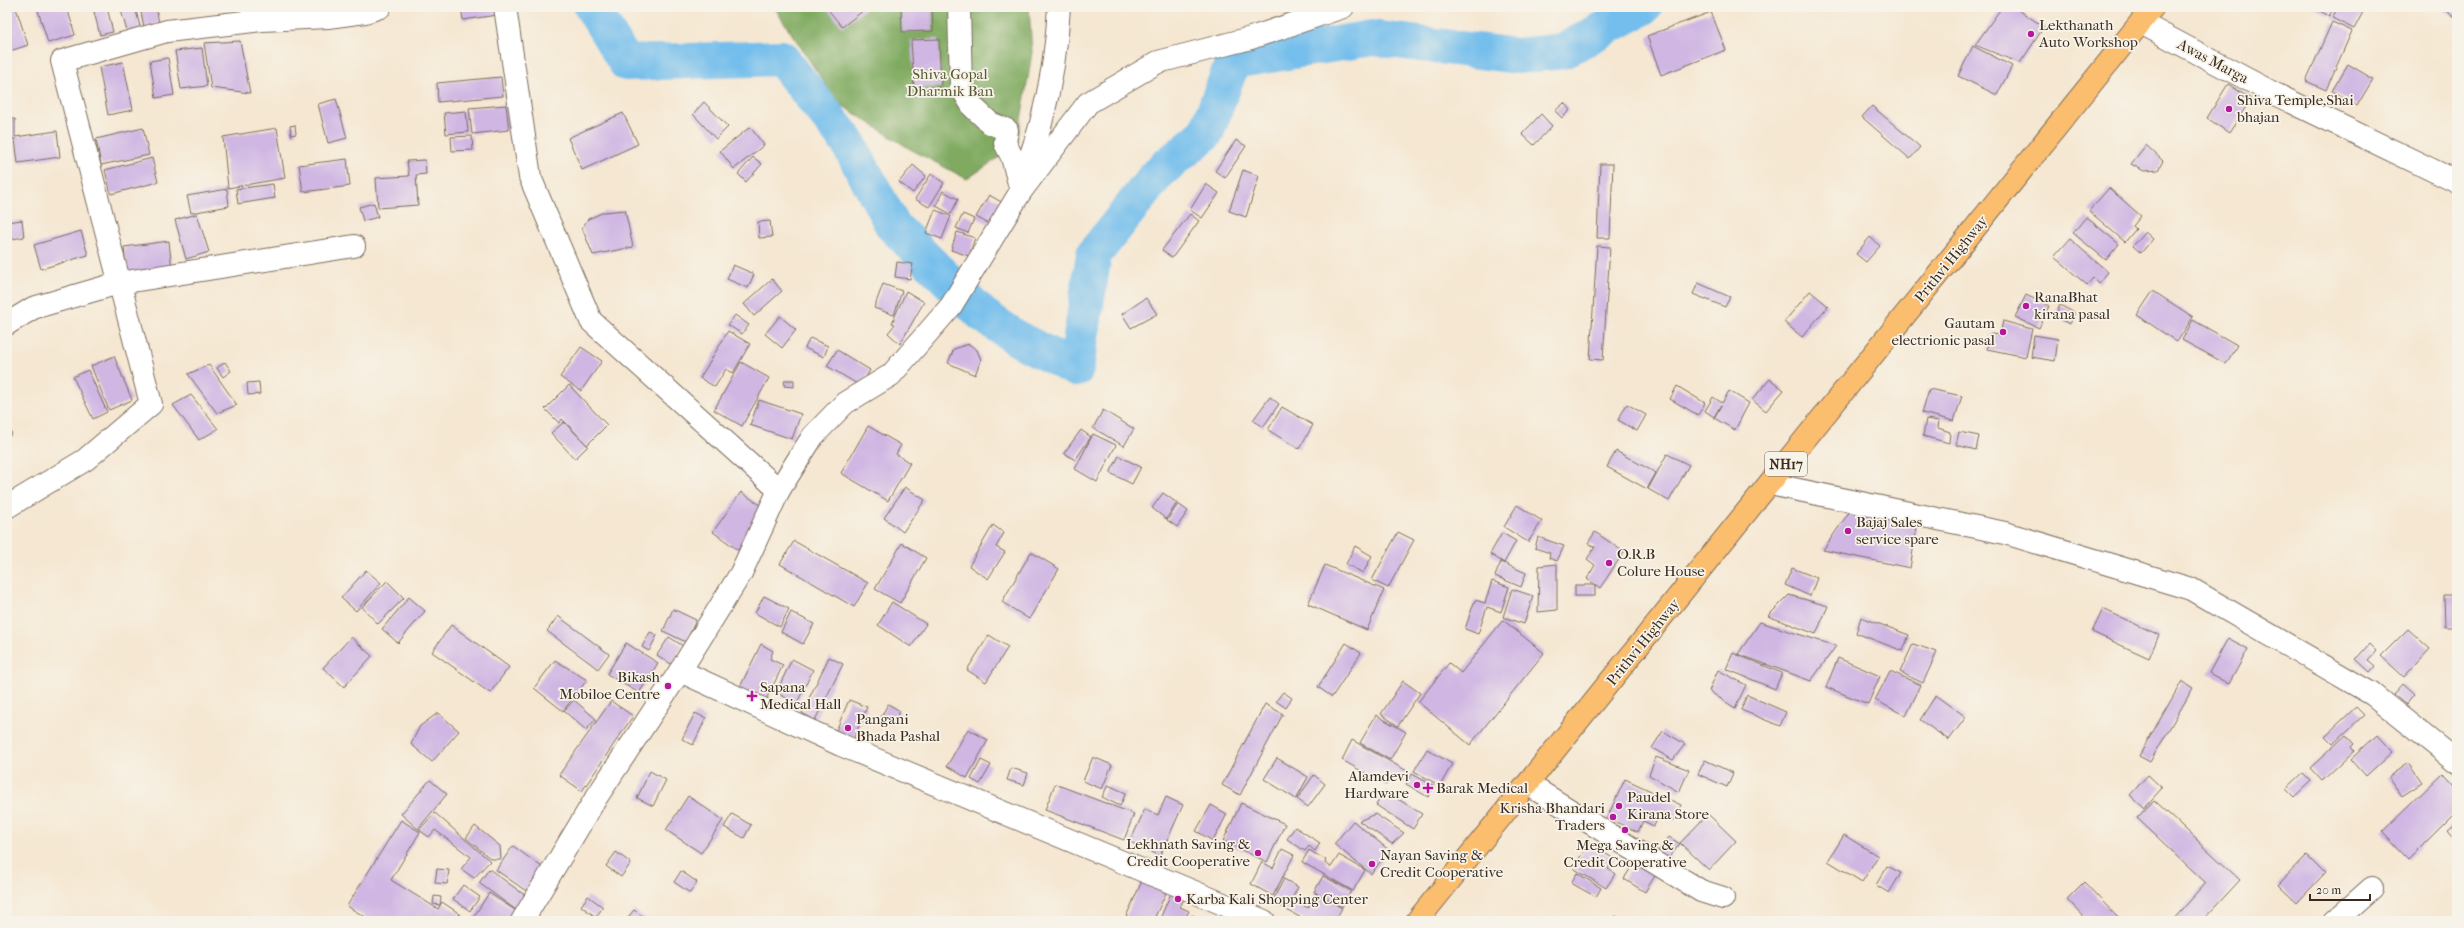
<svg xmlns="http://www.w3.org/2000/svg" width="2464" height="928" font-family="'IM FELL French Canon',serif">
<style>
.forest{fill:#80aa61;stroke:#5e6a40}
.lines{fill:none;stroke-linecap:round;stroke-linejoin:round}
.river{stroke:#73beec;stroke-width:36}
.building{fill:#cfb6e3}
.street-casing{stroke:#7c6c5d;stroke-width:24}
.highway-casing{stroke:#7c6c5d;stroke-width:24}
.street{stroke:#fff;stroke-width:22}
.highway{stroke:#fbbd6e;stroke-width:22}
.poi-dot{fill:#b5179e;stroke:#f7f3e8;stroke-width:1.5}
.labels{text-anchor:middle;dominant-baseline:central;stroke-width:3.5;stroke-linejoin:round;paint-order:stroke}
.shield{fill:#f7f3e8;stroke:#73665b;stroke-width:1}
.shield-label{font-size:14px;font-weight:bold;fill:#3b2a1e}
.poi-label{font-size:15px;fill:#3b2a1e;stroke:#f7f3e8;text-anchor:start}
.street-label{font-size:15px;fill:#3b2a1e;stroke:#f7f3e8}
.park-label{font-size:15px;fill:#595836;stroke:#f7f3e8}
</style>
<rect width="100%" height="100%" fill="#f7f3e8"/>
<filter id="ink" filterUnits="userSpaceOnUse"><feTurbulence type="fractalNoise" baseFrequency=".025" numOctaves="2"/><feDisplacementMap in="SourceGraphic" scale="8" xChannelSelector="R" yChannelSelector="G"/><feConvolveMatrix kernelMatrix="1 2 1 2 8 2 1 2 1" color-interpolation-filters="sRGB"/></filter>
<filter id="wash" filterUnits="userSpaceOnUse"><feTurbulence type="fractalNoise" baseFrequency=".012" numOctaves="4" result="noise"/><feDisplacementMap in="SourceGraphic" scale="16" xChannelSelector="R" yChannelSelector="G"/><feGaussianBlur stdDeviation="0.9" result="paint"/><feColorMatrix in="noise" values="0 0 0 0 0 0 0 0 0 0 0 0 0 0 0 0 0 1.4 0 .05"/><feComposite in="paint" operator="in"/></filter>
<g filter="url(#wash)">
<rect width="100%" height="100%" fill="#f5e7d1"/>
<path class="forest" d="M774 7H1029L1032 53 1017 145 967 179 910 149 837 102Z"/>
<g class="lines">
<path class="river" d="M592 7 626 63 781 58 847 141 893 226 983 315 1018 339 1076 369 1094 254 1159 172 1206 133 1233 61 1372 38 1518 56 1563 51 1644 7"/>
</g>
<g id="blocks">
<g class="building">
<path d="M37 7H67L75 35 48 43Z"/>
<path d="M107 7 113 32 100 35 93 8Z"/>
<path d="M120 7H135L142 34 129 38Z"/>
<path d="M140 7H156L159 23 144 27Z"/>
<path d="M461 7H496L497 15 463 20Z"/>
<path d="M826 7H868L842 27Z"/>
<path d="M901 7H932L933 31 902 32Z"/>
<path d="M2002 7H2014L2044 27 2020 63 1975 45Z"/>
<path d="M2313 7H2334L2329 16Z"/>
<path d="M2338 7H2353L2363 12 2354 29 2332 18Z"/>
<path d="M2440 7H2457V19Z"/>
<path d="M16 8 28 45 7 52V11Z"/>
<path d="M1711 12 1726 50 1661 75 1647 36Z"/>
<path d="M2332 22 2352 31 2326 90 2306 81Z"/>
<path d="M939 39 941 87 914 88 911 40Z"/>
<path d="M240 41 250 93 211 88 204 43Z"/>
<path d="M1973 46 2012 66 1997 95 1958 76Z"/>
<path d="M202 48 207 86 181 89 175 51Z"/>
<path d="M168 58 174 95 156 98 150 61Z"/>
<path d="M123 62 133 110 108 115 99 67Z"/>
<path d="M2348 64 2373 79 2357 106 2332 91Z"/>
<path d="M501 77 503 96 438 102 437 83Z"/>
<path d="M2228 84 2251 99 2229 133 2207 118Z"/>
<path d="M336 99 347 138 328 143 318 104Z"/>
<path d="M704 102 728 127 716 139 693 114Z"/>
<path d="M1564 103 1570 110 1562 118 1555 111Z"/>
<path d="M506 105 509 130 472 134 469 108Z"/>
<path d="M1872 106 1920 147 1910 159 1862 117Z"/>
<path d="M466 111 468 132 446 134 444 113Z"/>
<path d="M623 113 638 144 582 170 568 138Z"/>
<path d="M1541 114 1552 126 1534 145 1522 134Z"/>
<path d="M7 119H15V137L57 131 60 157 18 163 15 139H7Z"/>
<path d="M295 125 296 134 291 135 290 126Z"/>
<path d="M750 127 764 145 734 169 720 151Z"/>
<path d="M143 128 149 155 101 165 96 139Z"/>
<path d="M277 128 285 178 228 188 223 137Z"/>
<path d="M472 136 473 150 452 151 451 137Z"/>
<path d="M1236 140 1246 146 1225 178 1215 171Z"/>
<path d="M2146 145 2163 161 2158 170 2144 171 2131 164Z"/>
<path d="M753 157 762 164 746 182 738 174Z"/>
<path d="M152 158 158 182 111 194 105 170Z"/>
<path d="M347 159 350 186 303 192 299 165Z"/>
<path d="M425 160 426 174 416 175 418 205 378 208 376 178 409 176 407 161Z"/>
<path d="M1600 164H1613L1610 238H1597Z"/>
<path d="M913 165 926 176 913 193 899 182Z"/>
<path d="M1243 170 1259 176 1246 217 1229 211Z"/>
<path d="M931 174 944 183 929 207 915 199Z"/>
<path d="M273 184 275 198 238 204 236 189Z"/>
<path d="M1206 184 1219 193 1202 218 1190 210Z"/>
<path d="M2109 188 2141 216 2133 226 2136 229 2125 242 2089 211Z"/>
<path d="M227 189 229 206 191 213 187 196Z"/>
<path d="M943 191 958 199 951 214 936 206Z"/>
<path d="M989 195 1003 203 991 225 976 217Z"/>
<path d="M374 203 378 217 363 221 359 207Z"/>
<path d="M625 210 633 247 593 255 582 228 588 219 604 212Z"/>
<path d="M935 210 951 216 942 239 926 233Z"/>
<path d="M197 214 209 252 186 259 175 220Z"/>
<path d="M963 214 974 219 968 233 956 228Z"/>
<path d="M1190 214 1199 221 1172 258 1162 250Z"/>
<path d="M2086 217 2119 244 2106 260 2073 233Z"/>
<path d="M22 220 24 237 7 240V222Z"/>
<path d="M770 221 772 237 759 238 758 222Z"/>
<path d="M81 231 88 255 41 269 34 245Z"/>
<path d="M957 232 975 238 969 256 951 250Z"/>
<path d="M2145 232 2153 239 2141 253 2133 246Z"/>
<path d="M1870 237 1880 246 1866 262 1856 254Z"/>
<path d="M2070 239 2108 272 2099 283 2093 278 2087 285 2054 257Z"/>
<path d="M169 241 172 270 127 276 124 247Z"/>
<path d="M1597 246 1610 247 1603 360 1590 359Z"/>
<path d="M897 262 913 264 910 279 895 277Z"/>
<path d="M733 265 754 274 748 288 727 279Z"/>
<path d="M772 279 782 291 754 316 744 304Z"/>
<path d="M1698 283 1730 297 1725 307 1693 294Z"/>
<path d="M883 284 902 291 894 315 874 308Z"/>
<path d="M906 291 924 302 900 344 888 333 895 324 892 323Z"/>
<path d="M1810 291 1828 306 1802 337 1784 322Z"/>
<path d="M2153 291 2193 317 2177 342 2137 315Z"/>
<path d="M2026 295 2049 306 2039 328 2015 317Z"/>
<path d="M1146 298 1157 314 1131 328 1122 314Z"/>
<path d="M2060 305 2075 313 2070 324 2054 317Z"/>
<path d="M735 315 749 325 742 334 728 325Z"/>
<path d="M780 316 796 330 782 348 765 334Z"/>
<path d="M2193 320 2237 345 2226 364 2182 340Z"/>
<path d="M2003 321 2032 329 2026 357 1987 349 1991 334 2000 335Z"/>
<path d="M728 331 750 344 733 373 726 369 715 387 700 378Z"/>
<path d="M2034 335 2058 339 2055 361 2031 357Z"/>
<path d="M810 338 828 346 824 357 805 348Z"/>
<path d="M969 344 977 350 981 360 975 375 948 363 954 349Z"/>
<path d="M581 347 602 361 581 391 560 377Z"/>
<path d="M837 350 870 370 861 386 827 366Z"/>
<path d="M114 356 132 400 109 410 91 366Z"/>
<path d="M225 362 231 371 223 377 217 368Z"/>
<path d="M741 362 769 378 742 426 714 410Z"/>
<path d="M209 365 237 405 217 413 188 374Z"/>
<path d="M88 370 107 412 93 419 73 377Z"/>
<path d="M1770 379 1784 390 1766 411 1752 400Z"/>
<path d="M785 380H794V387L784 386Z"/>
<path d="M259 382 260 394 248 395 247 383Z"/>
<path d="M569 385 607 425 587 445 562 419 559 423 545 409Z"/>
<path d="M1677 386 1705 403 1698 415 1670 399Z"/>
<path d="M1929 389 1962 396 1954 421 1922 413Z"/>
<path d="M1729 391 1749 403 1735 430 1714 418 1721 405 1714 417 1705 411 1713 397 1722 403Z"/>
<path d="M191 395 218 429 199 440 173 405Z"/>
<path d="M1270 397 1279 404 1263 427 1253 420Z"/>
<path d="M759 400 801 414 792 439 750 425Z"/>
<path d="M1627 404 1646 415 1637 431 1618 420Z"/>
<path d="M1282 407 1313 425 1299 449 1268 430Z"/>
<path d="M1103 410 1134 429 1124 446 1093 428Z"/>
<path d="M1926 419 1939 421 1938 428 1950 432 1949 443 1923 436Z"/>
<path d="M564 422 588 446 575 459 551 433Z"/>
<path d="M7 425 12 434 7 438Z"/>
<path d="M868 426 901 445 896 454 910 463 888 501 841 473Z"/>
<path d="M1081 430 1091 437 1075 460 1064 453Z"/>
<path d="M1959 432 1979 436 1976 450 1956 445Z"/>
<path d="M1093 434 1116 445 1097 482 1075 469Z"/>
<path d="M1616 451 1656 473 1647 489 1607 467Z"/>
<path d="M1667 454 1689 465 1669 501 1648 489Z"/>
<path d="M1119 456 1141 467 1132 484 1110 473Z"/>
<path d="M905 487 925 500 903 532 884 518Z"/>
<path d="M741 492 766 509 738 550 713 532Z"/>
<path d="M1163 493 1177 503 1166 519 1152 508Z"/>
<path d="M1856 502 1919 515 1910 568 1823 550Z"/>
<path d="M1178 504 1188 511 1177 527 1167 520Z"/>
<path d="M1517 505 1542 521 1528 542 1504 527Z"/>
<path d="M993 525 1004 533 996 547 1005 552 988 579 969 566Z"/>
<path d="M1398 532 1414 540 1388 588 1372 580Z"/>
<path d="M1595 532 1624 552 1600 588 1587 579 1595 565 1587 559 1595 547 1588 543Z"/>
<path d="M1502 533 1516 541 1504 563 1490 554Z"/>
<path d="M1538 537 1564 546 1557 561 1549 558 1550 553 1535 548Z"/>
<path d="M794 541 868 583 854 607 780 564Z"/>
<path d="M902 543 926 558 900 603 875 589Z"/>
<path d="M1355 546 1372 556 1363 573 1346 564Z"/>
<path d="M1031 552 1059 569 1029 619 1002 602Z"/>
<path d="M1501 562 1526 573 1521 587 1495 576Z"/>
<path d="M1557 564V610L1538 612 1539 566Z"/>
<path d="M1325 565 1384 590 1367 630 1308 604Z"/>
<path d="M1792 568 1817 578 1810 596 1785 585Z"/>
<path d="M366 570 381 583 356 611 341 598Z"/>
<path d="M387 581 404 598 378 624 362 607Z"/>
<path d="M1492 581 1509 587 1501 612 1487 607 1478 634 1465 629 1475 600 1485 603Z"/>
<rect x="1575" y="585" width="20" height="11"/>
<path d="M1512 589 1533 596 1524 624 1503 617Z"/>
<path d="M1789 595 1828 606 1816 634 1768 616Z"/>
<path d="M2444 595H2457V627H2445Z"/>
<path d="M764 596 789 609 780 627 755 613Z"/>
<path d="M409 597 425 611 398 643 382 629Z"/>
<path d="M892 602 926 624 911 647 878 625Z"/>
<path d="M673 609 696 620 686 642 663 631Z"/>
<path d="M2103 609 2159 635 2149 658 2092 632Z"/>
<path d="M791 612 814 624 803 644 781 632Z"/>
<path d="M558 616 609 654 598 669 547 631Z"/>
<path d="M1861 617 1909 635 1903 651 1856 633Z"/>
<path d="M1503 620 1544 653 1470 745 1418 702 1449 663 1461 673Z"/>
<path d="M1760 622 1836 646 1811 681 1738 654Z"/>
<path d="M451 625 509 667 490 693 432 652Z"/>
<path d="M2408 629 2430 649 2404 677 2381 656Z"/>
<path d="M650 632 657 635 649 651 642 647Z"/>
<path d="M989 635 1008 647 986 682 967 670Z"/>
<path d="M351 637 372 656 344 687 323 668Z"/>
<path d="M669 637 683 646 671 664 657 655Z"/>
<path d="M2228 638 2248 649 2229 684 2209 673Z"/>
<path d="M626 643 658 663 639 693 607 674Z"/>
<path d="M1346 643 1361 653 1332 697 1318 687Z"/>
<path d="M761 644 773 651 770 659 783 665 764 704 738 691Z"/>
<path d="M1913 644 1937 652 1923 683 1900 672Z"/>
<path d="M2369 644 2376 651 2368 660 2375 666 2370 672 2356 659Z"/>
<path d="M1733 653 1782 673 1775 689 1726 669Z"/>
<path d="M829 657 843 664 815 720 802 713Z"/>
<path d="M1838 658 1880 676 1868 704 1826 687Z"/>
<path d="M792 659 813 670 797 703 776 693Z"/>
<path d="M555 660 587 680 563 711 534 688Z"/>
<path d="M1718 670 1746 685 1735 708 1709 691Z"/>
<path d="M1890 671 1921 685 1906 716 1875 700Z"/>
<path d="M1403 681 1420 693 1398 726 1381 714Z"/>
<path d="M2182 681 2193 688 2150 762 2139 756Z"/>
<path d="M2402 684 2414 695 2406 705 2393 694Z"/>
<path d="M1283 692 1292 698 1286 708 1276 701Z"/>
<path d="M1747 695 1786 712 1780 726 1741 710Z"/>
<path d="M1936 695 1966 717 1949 740 1920 720Z"/>
<path d="M574 700 596 719 586 730 564 711Z"/>
<path d="M849 700 867 707 853 740 835 733Z"/>
<path d="M611 701 633 716 582 791 559 775Z"/>
<path d="M888 704 900 711 892 725 880 719Z"/>
<path d="M1265 704 1283 714 1240 795 1222 785Z"/>
<path d="M2356 707 2364 715 2333 744 2325 736Z"/>
<path d="M438 713 459 731 432 762 411 744 420 726Z"/>
<path d="M695 713 706 718 693 745 682 739Z"/>
<path d="M1376 715 1406 732 1390 760 1360 743Z"/>
<path d="M968 729 988 740 967 778 947 766Z"/>
<path d="M1663 731 1685 744 1673 760 1652 748Z"/>
<path d="M2346 735 2354 744 2351 747 2354 751 2322 781 2310 768Z"/>
<path d="M2377 735 2392 752 2366 776 2351 759Z"/>
<path d="M1352 740 1407 771 1402 781 1392 775 1386 785 1342 760Z"/>
<path d="M1427 749 1452 764 1440 786 1414 771Z"/>
<path d="M1093 757 1112 765 1102 789 1083 781Z"/>
<path d="M1656 757 1689 770 1679 792 1649 775Z"/>
<path d="M1277 758 1308 777 1296 799 1264 779Z"/>
<path d="M981 760 991 765 980 784 971 779Z"/>
<path d="M1705 760 1733 773 1727 787 1698 774Z"/>
<path d="M2408 763 2422 783 2402 796 2388 777Z"/>
<path d="M1011 768 1028 773 1024 785 1007 780Z"/>
<path d="M650 771 666 780 653 806 637 798Z"/>
<path d="M2303 773 2311 781 2294 797 2286 789Z"/>
<path d="M2443 773 2457 788V810L2408 859 2382 832Z"/>
<path d="M1412 774 1434 786 1428 797 1406 784Z"/>
<path d="M1314 775 1325 784 1308 807 1297 799Z"/>
<path d="M2148 775 2162 788 2144 808 2130 795Z"/>
<path d="M1625 779 1681 805 1675 820 1660 813 1654 826 1643 821 1638 832 1607 818Z"/>
<path d="M430 780 447 794 418 829 401 814Z"/>
<path d="M1055 784 1134 814 1124 840 1045 810Z"/>
<path d="M1108 785 1126 793 1120 806 1102 797Z"/>
<path d="M1385 791 1422 814 1413 829 1376 805Z"/>
<path d="M688 796 723 820 701 853 666 830Z"/>
<path d="M1166 797 1183 805 1160 856 1130 842 1145 809 1158 815Z"/>
<path d="M2154 800 2240 880 2202 921H2172L2206 883 2137 818Z"/>
<path d="M1241 803 1285 824 1267 862 1223 841Z"/>
<path d="M1211 805 1227 814 1213 841 1196 831Z"/>
<path d="M435 813 490 861 474 878 461 869 471 857 435 830 429 837 419 830Z"/>
<path d="M732 814 751 825 744 838 724 827Z"/>
<path d="M1375 814 1404 833 1392 844 1359 821Z"/>
<path d="M1708 814 1736 841 1709 870 1680 843Z"/>
<path d="M401 820 420 832 391 880 438 909 442 902 460 914 455 921H372L347 906Z"/>
<path d="M1353 821 1389 850 1371 874 1334 844Z"/>
<path d="M2457 822V843L2447 830Z"/>
<path d="M475 826 500 846 501 859H491L466 838Z"/>
<path d="M1295 827 1320 843 1315 851 1309 846 1305 851 1287 839Z"/>
<path d="M1844 835 1878 856 1862 882 1828 861Z"/>
<path d="M1669 837 1680 844 1664 863 1653 858Z"/>
<path d="M1589 843 1614 859 1608 869 1615 874 1606 888 1573 868Z"/>
<path d="M513 846 546 870 529 893 496 870Z"/>
<path d="M1282 849 1294 855 1273 896 1251 884 1262 862 1273 868Z"/>
<path d="M1309 850 1326 860 1325 863 1331 867 1339 855 1365 870 1353 891 1302 862Z"/>
<path d="M616 852 631 863 621 877 606 866Z"/>
<path d="M2307 855 2325 873 2297 903 2278 885Z"/>
<path d="M1634 862 1656 874 1645 892 1624 879Z"/>
<path d="M1887 866 1901 873 1889 893 1876 885Z"/>
<path d="M437 869 449 870 447 884 435 883Z"/>
<path d="M489 869 526 896 516 910 479 883Z"/>
<path d="M681 871 697 882 690 893 674 882Z"/>
<path d="M1577 873 1601 888 1596 897 1571 883Z"/>
<path d="M1323 876 1351 891 1342 907 1314 892Z"/>
<path d="M1284 879 1298 887 1292 899 1308 908 1316 893 1342 908 1335 921H1307L1272 902Z"/>
<path d="M1142 881 1166 893 1153 921H1124Z"/>
<path d="M2084 882 2121 921H2088L2067 899Z"/>
<path d="M463 885 480 897 470 911 453 899Z"/>
<path d="M489 893 518 912 511 921H471Z"/>
<path d="M1171 893 1184 899 1180 907 1189 911 1184 921H1159Z"/>
<path d="M434 896 441 897 440 905 433 904Z"/>
<path d="M588 896 603 907 596 917 581 906Z"/>
<path d="M634 910 649 921H625Z"/>
<path d="M1192 915 1205 921H1189Z"/>
<path d="M1615 916 1626 921H1613Z"/>
</g>
</g>
</g>
<g filter="url(#ink)">
<use href="#blocks" fill-opacity="0" stroke="#7c6c5d" stroke-width="1"/>
<g class="lines">
<g class="street-casing">
<g id="street">
<path d="M505 7 530 177 591 321 779 490 741 573 680 671 596 798 522 921"/>
<path d="M959 7 961 87 973 107 990 123 1007 130 1005 143 1012 157 1021 191C1025 167 1035 146 1041 123 1051 85 1057 47 1059 7"/>
<path d="M2141 23 2275 94 2457 182"/>
<path d="M7 324 33 308 119 283 354 246"/>
<path d="M1770 484 2005 533 2191 589 2372 694 2457 762"/>
<path d="M779 490 813 436 845 403 891 375 951 306 1021 191 1088 103 1158 62 1251 38 1343 7"/>
<path d="M7 507 85 460 151 404 62 61 167 31 262 20 328 17 365 12 380 7"/>
<path d="M680 671 841 745 1264 921"/>
<path d="M1529 785 1701 891 1723 898"/>
<path d="M2335 921 2372 888"/>
</g>
</g>
<g class="highway-casing">
<path id="highway" d="M1417 921 2153 7"/>
</g>
<use href="#street" class="street"/>
<use href="#highway" class="highway"/>
</g>
</g>
<g class="poi-dot">
<circle cx="2031" cy="34" r="4"/>
<circle cx="2229" cy="109" r="4"/>
<circle cx="2026" cy="306" r="4"/>
<circle cx="2003" cy="332" r="4"/>
<circle cx="1848" cy="531" r="4"/>
<circle cx="1609" cy="563" r="4"/>
<circle cx="668" cy="686" r="4"/>
<path d="M750 690h4v4h4v4h-4v4h-4v-4h-4v-4h4z"/>
<circle cx="848" cy="728" r="4"/>
<circle cx="1417" cy="785" r="4"/>
<path d="M1426 782h4v4h4v4h-4v4h-4v-4h-4v-4h4z"/>
<circle cx="1619" cy="806" r="4"/>
<circle cx="1613" cy="817" r="4"/>
<circle cx="1625" cy="830" r="4"/>
<circle cx="1258" cy="853" r="4"/>
<circle cx="1372" cy="864" r="4"/>
<circle cx="1178" cy="899" r="4"/>
</g>
<g class="labels">
<rect class="shield" x="1765" y="452" width="42" height="24" rx="3"/>
<g class="shield-label">
<text x="1786" y="464">NH17</text>
</g>
<g class="poi-label">
<text x="2039" y="25">Lekthanath<tspan x="2039" dy="17">Auto Workshop</tspan></text>
<text x="2237" y="100">Shiva Temple,Shai<tspan x="2237" dy="17">bhajan</tspan></text>
<text x="2034" y="297">RanaBhat<tspan x="2034" dy="17">kirana pasal</tspan></text>
<text x="1995" y="323" text-anchor="end">Gautam<tspan x="1995" dy="17">electrionic pasal</tspan></text>
<text x="1856" y="522">Bajaj Sales<tspan x="1856" dy="17">service spare</tspan></text>
<text x="1617" y="554">O.R.B<tspan x="1617" dy="17">Colure House</tspan></text>
<text x="660" y="677" text-anchor="end">Bikash<tspan x="660" dy="17">Mobiloe Centre</tspan></text>
<text x="760" y="687">Sapana<tspan x="760" dy="17">Medical Hall</tspan></text>
<text x="856" y="719">Pangani<tspan x="856" dy="17">Bhada Pashal</tspan></text>
<text x="1409" y="776" text-anchor="end">Alamdevi<tspan x="1409" dy="17">Hardware</tspan></text>
<text x="1436" y="788">Barak Medical</text>
<text x="1627" y="797">Paudel<tspan x="1627" dy="17">Kirana Store</tspan></text>
<text x="1605" y="808" text-anchor="end">Krisha Bhandari<tspan x="1605" dy="17">Traders</tspan></text>
<text x="1250" y="844" text-anchor="end">Lekhnath Saving &amp;<tspan x="1250" dy="17">Credit Cooperative</tspan></text>
<text x="1625" y="845" text-anchor="middle">Mega Saving &amp;<tspan x="1625" dy="17">Credit Cooperative</tspan></text>
<text x="1380" y="855">Nayan Saving &amp;<tspan x="1380" dy="17">Credit Cooperative</tspan></text>
<text x="1186" y="899">Karba Kali Shopping Center</text>
</g>
<g class="street-label">
<text transform="translate(2213 61) rotate(28)">Awas Marga</text>
<text transform="translate(1951 259) rotate(-51)">Prithvi Highway</text>
<text transform="translate(1643 642) rotate(-51)">Prithvi Highway</text>
</g>
<g class="park-label">
<text x="950" y="74">Shiva Gopal<tspan x="950" dy="17">Dharmik Ban</tspan></text>
</g>
</g>
<rect width="2464" height="928" fill="none" stroke="#f7f3e8" stroke-width="24"/>
<path d="M2310 894v6h60v-6" fill="none" stroke="#3b2a1e" stroke-width="2"/>
<text x="2316" y="894" font-size="12" fill="#3b2a1e" stroke="#f7f3e8" stroke-width="3" paint-order="stroke">20 m</text>
</svg>
